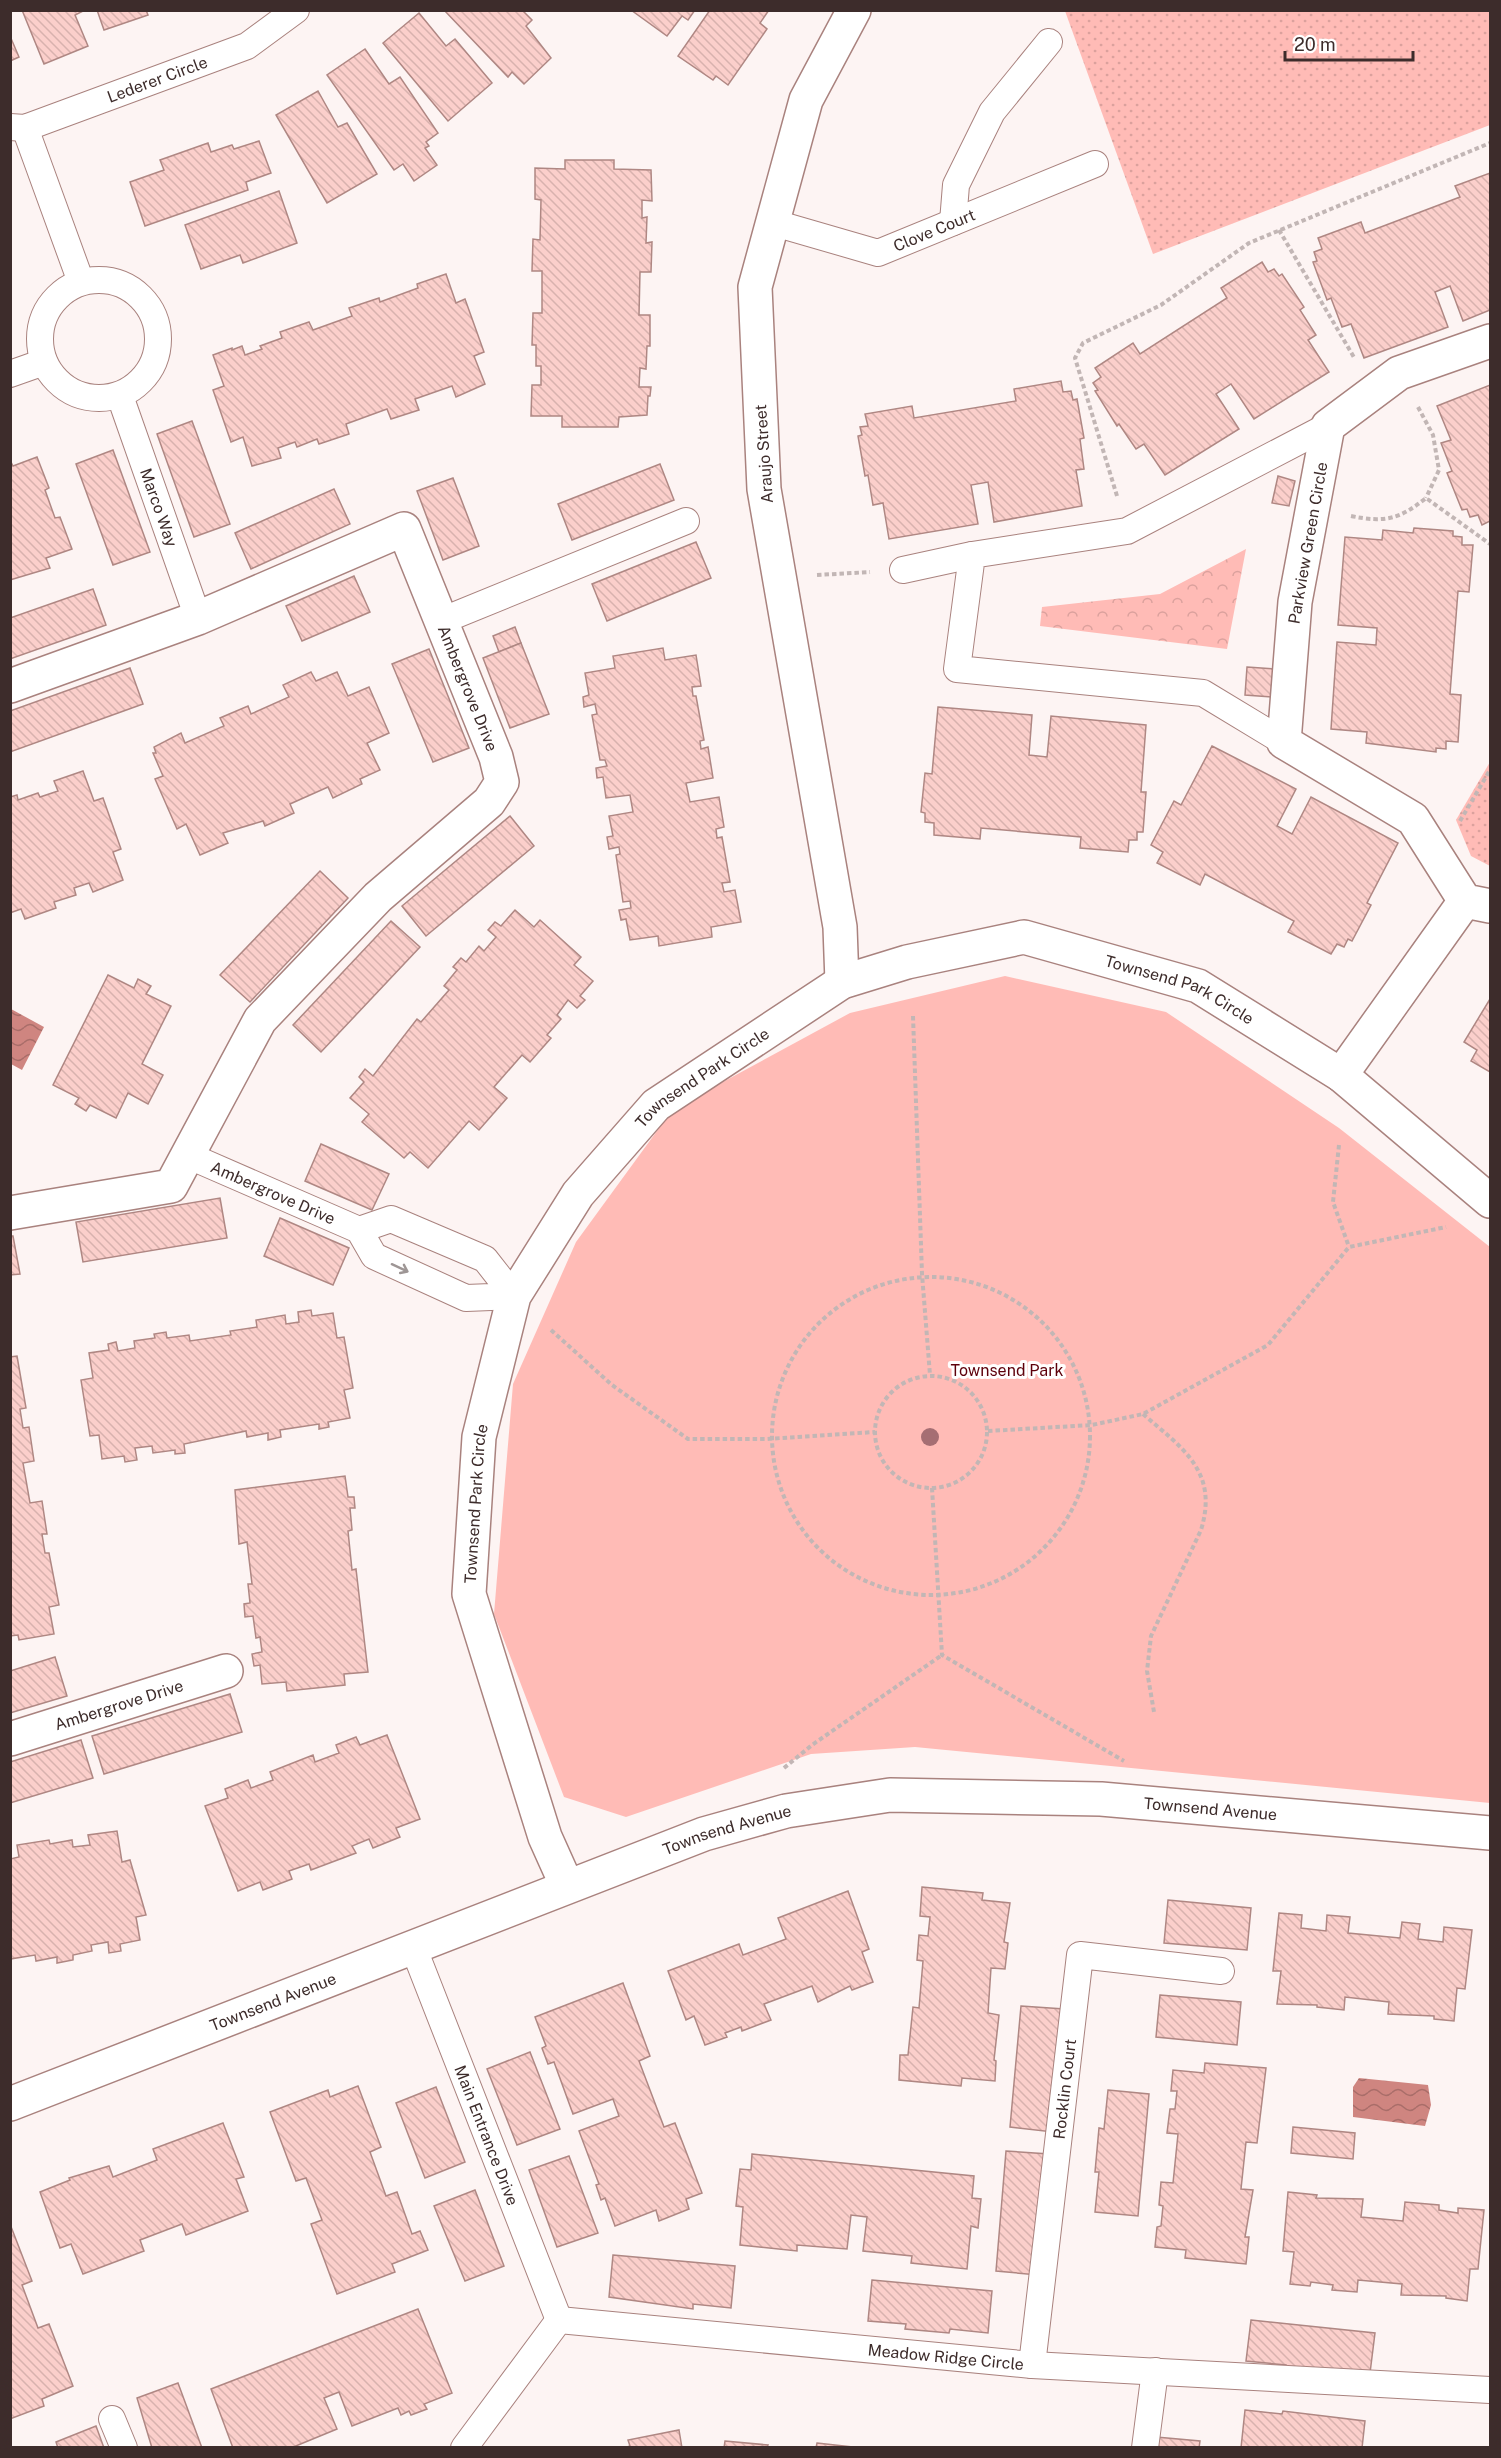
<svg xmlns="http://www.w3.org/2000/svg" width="1501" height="2458" font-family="'Public Sans',sans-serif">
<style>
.grass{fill:url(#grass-dots)}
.forest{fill:url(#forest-crowns)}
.park{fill:#ffbbb6}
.water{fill:url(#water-waves)}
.building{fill:url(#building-back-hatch);stroke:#af8783;stroke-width:1.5}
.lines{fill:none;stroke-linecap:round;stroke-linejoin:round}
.service-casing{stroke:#a9827e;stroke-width:28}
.minor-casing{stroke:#a9827e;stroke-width:36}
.tertiary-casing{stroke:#a9827e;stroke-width:36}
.path{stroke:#c2b6b5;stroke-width:4;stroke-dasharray:4.5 3;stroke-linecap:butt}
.service{stroke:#fff;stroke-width:26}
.minor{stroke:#fff;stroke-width:33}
.tertiary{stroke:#fff;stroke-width:33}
.tree{fill:#a56e73}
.oneway{stroke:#9e9695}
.labels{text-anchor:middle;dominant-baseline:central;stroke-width:6;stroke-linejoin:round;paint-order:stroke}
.street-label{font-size:16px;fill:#3d2c2b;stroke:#fff}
.park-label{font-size:16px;fill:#5d000b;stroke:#fff}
</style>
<defs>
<pattern id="grass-dots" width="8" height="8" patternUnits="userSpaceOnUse" patternTransform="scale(1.5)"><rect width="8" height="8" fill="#ffbbb6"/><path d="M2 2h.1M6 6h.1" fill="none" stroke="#dba19d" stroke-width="1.8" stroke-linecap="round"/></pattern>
<pattern id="forest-crowns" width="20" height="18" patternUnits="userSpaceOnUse" patternTransform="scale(1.5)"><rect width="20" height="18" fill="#ffbbb6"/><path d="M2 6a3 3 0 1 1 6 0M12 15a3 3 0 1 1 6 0" fill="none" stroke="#dba19d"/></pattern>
<pattern id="water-waves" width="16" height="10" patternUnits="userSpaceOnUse" patternTransform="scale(1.5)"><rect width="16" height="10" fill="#cf8580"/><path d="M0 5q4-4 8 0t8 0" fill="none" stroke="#a96d69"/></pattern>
<pattern id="building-back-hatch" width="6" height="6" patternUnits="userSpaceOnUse" patternTransform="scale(1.5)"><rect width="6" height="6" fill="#fbcfcb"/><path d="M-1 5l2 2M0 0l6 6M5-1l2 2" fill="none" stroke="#d8b2ae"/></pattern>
</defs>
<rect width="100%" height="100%" fill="#fdf4f3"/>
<g class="grass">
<path d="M1065 11H1490V125L1153 254Z"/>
<path d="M1490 762V866L1471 856 1456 820Z"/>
</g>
<path class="forest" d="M1246 549 1227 649 1040 626 1042 607 1160 594Z"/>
<path class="park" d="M1005 976 1166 1012 1339 1128 1490 1247V1803L915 1747 811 1754 626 1817 564 1797 494 1614 513 1384 576 1242 673 1109 850 1013Z"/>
<g class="water">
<path d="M11 1009 44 1027 22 1070 11 1064Z"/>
<path d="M1359 2078 1428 2085 1431 2105 1425 2126 1353 2117V2087Z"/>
</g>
<g class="building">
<path d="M22 10H85L75 15 88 46 44 64Z"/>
<path d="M97 10H146L148 15 104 30Z"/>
<path d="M444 10H522L532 20 526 26 551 58 524 84 512 72 508 77Z"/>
<path d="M631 10H695L688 20 682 16 667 36Z"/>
<path d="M710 10H769L760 23 767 29 728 85 716 76 713 80 678 56Z"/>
<path d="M419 13 446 46 455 39 492 83 448 121 383 43Z"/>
<path d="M10 36 19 57 10 61Z"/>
<path d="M365 49 389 84 400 77 438 133 426 142 429 146 425 148 437 165 414 181 403 164 394 170 327 75Z"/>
<path d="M318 91 338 127 347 123 377 174 327 203 276 115Z"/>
<path d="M259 141 271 173 246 182 248 190 145 226 130 182 164 170 160 160 208 143 211 152 232 145 234 149Z"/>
<path d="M565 160H614V169L651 170 652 201 642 200V218L647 217 646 243 652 242 651 272H640L639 315H650V346H647L646 369 640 368 639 387H651L650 396H648L647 415 619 417 618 427H562V416H531L532 385H541V366H536V345H532L533 313H542V271H532L533 239 540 240 541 200 535 199V168L565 169Z"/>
<path d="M1490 173V310L1463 321 1450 286 1435 292 1448 327 1364 358 1351 324 1342 327 1331 298 1327 300 1313 262 1317 261 1314 252 1322 249 1318 238 1361 222 1365 233 1460 197 1455 186Z"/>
<path d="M279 191 297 243 243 263 240 255 201 269 185 225Z"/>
<path d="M1262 262 1268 272 1274 269 1279 276 1282 274 1304 307 1300 310 1316 335 1308 340 1329 372 1254 419 1231 384 1216 394 1239 429 1165 475 1144 444 1136 449 1119 424 1117 426 1095 391 1098 390 1093 383 1101 377 1095 368 1133 343 1140 354 1227 298 1221 288Z"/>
<path d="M446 274 456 303 465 299 484 352 474 356 485 384 456 397 452 386 415 399 419 410 391 419 387 409 346 424 349 434 319 444 317 439 297 447 295 442 278 448 281 458 252 466 243 437 231 442 213 390 224 386 213 355 232 348V350L242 346 245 355 262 349 260 346 282 338 280 332 309 322 313 330 352 316 349 308 379 298 380 302 418 288 417 284Z"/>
<path d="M1061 381 1063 392 1071 391 1073 400 1077 399 1084 438 1080 439 1084 469 1076 470 1082 506 994 522 988 482 971 485 978 524 889 539 883 503 873 505 868 475 865 476 858 436 862 435 860 427 868 426 865 414 912 406 914 418 1016 401 1014 389Z"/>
<path d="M1490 385V521L1482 525 1478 515 1470 517 1467 509 1462 510 1447 473 1452 471 1441 443 1451 440 1437 406Z"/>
<path d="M192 421 230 524 194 537 157 434Z"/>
<path d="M113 450 150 552 113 565 76 464Z"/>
<path d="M37 457 49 488 45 490 55 518 60 517 72 549 46 558 50 568 10 580V460L13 466Z"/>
<path d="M660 464 674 500 572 540 558 504Z"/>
<path d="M1278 476 1295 481 1289 506 1272 503Z"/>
<path d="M453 478 479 546 443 560 417 491Z"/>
<path d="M334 489 350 524 251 569 235 533Z"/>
<path d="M1414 528 1453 531V536L1462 537V545H1473L1469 592 1458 591 1450 694 1461 695 1458 742 1446 741V749L1436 748V752L1366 743 1367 732 1331 729 1337 642 1376 645 1377 628 1338 625 1345 537 1382 540 1383 530 1413 533Z"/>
<path d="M696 542 711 578 607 621 592 584Z"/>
<path d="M354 576 370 612 302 641 286 606Z"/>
<path d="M93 589 106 625 10 659V618Z"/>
<path d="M515 627 521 643 499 652 493 636Z"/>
<path d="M521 643 549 714 510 728 483 658Z"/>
<path d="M663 648 665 660 696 655 701 686 692 687 693 696H696L704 740 700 741 701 749 708 747 713 778 686 783 690 802 719 797 724 827 716 829 717 838 722 837 730 882 722 883 724 892 735 890 741 922 711 927 712 937 659 946 658 936 630 940 626 919 621 920 619 910 631 908 630 901 623 902 616 855 620 854 619 847 609 849 607 837 613 836 609 816 633 812 630 795 606 798 603 777 597 778 596 768 607 766 605 760H600L592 715 597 714 595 704 584 707 583 697 589 695 585 673 615 668 613 656Z"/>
<path d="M429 649 469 748 433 762 392 664Z"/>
<path d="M1247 667 1275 669 1273 697 1245 695Z"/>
<path d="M130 668 143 704 10 752V711Z"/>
<path d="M311 672 316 681 337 672 348 696 369 687 389 733 367 743 380 770 360 779 362 784 333 798 328 787 290 804 294 813 265 826 263 821 223 833 228 843 200 855 186 824 177 829 155 779 163 776 153 753H156L154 747 181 733 185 743 224 726 220 718 248 706 251 714 289 697 283 685Z"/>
<path d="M938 707 1032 715 1029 755 1047 757 1051 716 1146 725 1141 792H1146L1143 832H1137V840H1129L1128 852 1080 848 1081 837 981 828 980 839 934 835V823L925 822V813L921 812 925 773 932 774Z"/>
<path d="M1212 746 1296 789 1277 826 1292 834 1311 797 1398 843 1367 903 1371 905 1352 941 1348 939 1344 947 1337 944 1331 954 1288 932 1294 921 1205 874 1200 885 1157 863 1163 852 1151 845 1174 801 1181 805Z"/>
<path d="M83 771 94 801 103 798 121 849 113 852 123 880 93 892 89 883 74 888 76 895 54 902 56 908 25 919 21 909 10 913V797L17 795 18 800 38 793 40 797 58 791 54 781Z"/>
<path d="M510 816 534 846 426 936 402 906Z"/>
<path d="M320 871 348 898 250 1002 220 975Z"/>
<path d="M515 910 534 927 540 920 581 957 574 965 593 981 580 996 585 1000 577 1008 568 1000 557 1015 561 1019 547 1035 551 1038 530 1062 522 1055 494 1087 507 1098 479 1130 469 1121 428 1168 410 1152 404 1158 362 1122 369 1114 350 1098 364 1082 359 1077 365 1069 373 1076 417 1019 421 1022 449 990 444 986 457 970 453 967 461 958 466 962 479 946 484 951 496 937 488 930 495 922 501 926Z"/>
<path d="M391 921 420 947 321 1052 293 1025Z"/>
<path d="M108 975 134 988 138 979 151 986 146 994 171 1006 142 1064 163 1075 148 1104 128 1093 116 1118 90 1105 86 1111 75 1104 79 1098 53 1085Z"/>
<path d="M1490 999V1072L1471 1061 1477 1050 1464 1042Z"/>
<path d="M321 1144 389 1174 372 1210 305 1181Z"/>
<path d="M220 1198 227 1238 83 1262 76 1222Z"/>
<path d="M280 1218 349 1248 333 1285 264 1256Z"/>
<path d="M10 1236H13L20 1274 10 1275Z"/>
<path d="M311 1310 312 1316 333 1313 337 1338 344 1337 353 1388 344 1390 350 1418 328 1422 329 1427 319 1429V1424L280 1430 281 1437 268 1440V1433L247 1437 246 1431 184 1444 185 1453 175 1454V1450L153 1453 152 1446 135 1448 137 1460 125 1462 124 1456 102 1459 99 1435 90 1436 81 1380 93 1378 89 1353 109 1350 108 1344 116 1342 118 1351 135 1348 134 1341 155 1338 154 1334 166 1332 167 1338 189 1335 190 1341 231 1335 230 1331 257 1327 256 1320 285 1315 286 1324 299 1322 298 1312Z"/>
<path d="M17 1356 26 1408 20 1409 23 1428 29 1427 34 1461 23 1463 30 1503 42 1501 47 1534H42L45 1553H49L59 1605 49 1607 54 1634 19 1640 18 1635 10 1636V1357Z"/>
<path d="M345 1476 348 1497H354L355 1508H350L352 1530 348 1531 352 1570 356 1569 368 1672 344 1674 345 1685 287 1691 286 1682 262 1684 260 1665 254 1666 252 1654 262 1652 260 1637 256 1638 253 1616 245 1617 244 1604 250 1603 248 1584H252L247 1542 239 1544 235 1490Z"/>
<path d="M55 1657 67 1696 10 1713V1671Z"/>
<path d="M230 1694 242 1732 104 1774 92 1736Z"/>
<path d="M387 1735 420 1819 396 1828 400 1837 373 1848 369 1839 352 1846 356 1853 311 1870 309 1864 289 1871 292 1879 263 1890 260 1882 238 1891 205 1806 228 1798 225 1789 248 1780 251 1788 273 1780 270 1772 313 1755 315 1762 339 1753 336 1745 356 1737 360 1745Z"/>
<path d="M81 1740 93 1778 10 1803V1762Z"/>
<path d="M117 1831 122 1862 130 1860 146 1915 136 1917 140 1940 120 1944 121 1951 109 1953 108 1942 91 1945 92 1951 73 1955V1960L57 1963V1957L36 1961 35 1955 10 1959V1859L19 1857 17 1845 49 1840 50 1844 72 1840 73 1847 90 1845 88 1835Z"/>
<path d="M922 1887 983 1893 982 1900 1010 1903 1004 1942 1008 1943 1005 1969 991 1968 988 2013 999 2015 994 2060 996 2061 995 2081 962 2078 961 2086 899 2080 900 2055H908L913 2007 919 2008 923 1961 917 1960 919 1935 928 1936 930 1917 920 1916Z"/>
<path d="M848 1891 869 1949 862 1952 873 1982 852 1990 850 1986 818 2002 812 1986 764 2004 771 2020 742 2031 741 2027 725 2033 727 2037 705 2045 694 2016 686 2020 668 1971 739 1944 743 1955 786 1939 778 1918Z"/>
<path d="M1168 1900 1251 1908 1247 1950 1164 1943Z"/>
<path d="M1279 1913 1302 1915 1301 1928 1326 1931 1327 1915 1350 1917 1348 1933 1400 1938 1402 1922 1420 1924 1418 1939 1443 1942 1444 1927 1472 1930 1465 1989 1457 1988 1454 2021 1434 2019V2016L1388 2014 1389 2002 1345 1997 1344 2010 1317 2007V2005L1277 2004 1281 1971H1273Z"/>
<path d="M623 1983 650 2056 639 2061 664 2127 675 2123 702 2193 686 2199 689 2209 659 2221 656 2210 615 2226 605 2198 601 2200 596 2185 599 2184 579 2131 619 2116 613 2099 573 2114 554 2062 548 2064 542 2048 546 2046 535 2017Z"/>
<path d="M1160 1995 1241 2002 1237 2045 1156 2037Z"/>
<path d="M1021 2006 1064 2009 1053 2132 1010 2127Z"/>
<path d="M530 2052 560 2129 517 2145 487 2069Z"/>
<path d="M1205 2063 1266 2068 1257 2143 1246 2142 1241 2189 1253 2190 1245 2237H1249L1246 2264 1185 2258 1186 2250 1155 2247 1157 2227 1161 2226 1163 2206 1159 2205 1161 2182 1173 2183 1178 2134 1167 2133 1170 2109H1175L1177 2091H1171L1173 2070 1204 2073Z"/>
<path d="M358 2086 381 2147 370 2152 386 2196 397 2192 412 2234 420 2231 428 2250 392 2264 395 2272 337 2294 311 2224 322 2220 306 2178 296 2181 270 2112 328 2090 330 2097Z"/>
<path d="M436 2087 465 2162 425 2178 396 2103Z"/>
<path d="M1108 2090 1149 2094 1138 2216 1095 2212 1099 2172H1095L1099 2128 1104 2129Z"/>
<path d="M223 2123 244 2177 236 2179 248 2211 186 2235 182 2224 140 2240 144 2251 83 2274 71 2244 60 2248 40 2192 70 2180 69 2178 109 2166 113 2177 157 2160 153 2149Z"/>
<path d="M1293 2127 1355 2133 1353 2159 1291 2153Z"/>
<path d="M1006 2151 1049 2154 1038 2275 996 2271Z"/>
<path d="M752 2154 974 2176 972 2198 981 2199 978 2228 971 2226 967 2269 911 2263 912 2256 863 2251 867 2217 851 2215 847 2249 797 2245V2251L740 2245 743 2207 736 2206 740 2169 751 2170Z"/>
<path d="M569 2156 598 2233 557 2247 529 2170Z"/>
<path d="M475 2190 504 2266 465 2281 434 2206Z"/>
<path d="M1288 2192 1317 2195 1316 2198 1363 2199 1361 2217 1403 2221 1405 2202 1439 2205V2210L1458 2213V2208L1484 2210 1478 2269H1470L1467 2301 1446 2298V2296L1401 2295 1402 2284 1358 2280 1357 2292 1332 2290 1333 2285 1311 2282 1310 2286 1290 2284 1294 2252 1283 2251Z"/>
<path d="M10 2224 32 2281 22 2285 38 2328 49 2324 73 2386 42 2399 44 2406 10 2419Z"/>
<path d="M613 2255 735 2266 731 2308 693 2304V2309L609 2297Z"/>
<path d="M872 2280 992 2291 988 2333 950 2329 949 2333 905 2329 906 2324 868 2321Z"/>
<path d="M418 2309 452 2393 424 2404 427 2409 411 2415 409 2411 401 2415 398 2408 352 2426 339 2392 324 2398 337 2429 291 2448H233L211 2389Z"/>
<path d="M1251 2320 1375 2333 1370 2373 1286 2369V2365L1246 2361Z"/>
<path d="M178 2383 202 2448H152L137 2398Z"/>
<path d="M1245 2410 1282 2414 1283 2411 1365 2421 1362 2448H1241Z"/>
<path d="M96 2426 104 2448H58L56 2442Z"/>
<path d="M679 2430 682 2448H624L630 2446 628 2440Z"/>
<path d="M1156 2437 1200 2441 1199 2448H1155Z"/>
<path d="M725 2441 768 2445 767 2448H724Z"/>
<path d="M817 2443 862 2448H816Z"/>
</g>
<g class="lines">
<g class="service-casing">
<g id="service">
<path id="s1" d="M10 127 25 128 247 46 296 10"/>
<path d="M25 128 81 282"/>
<path id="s2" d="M771 222 878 253 1095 164"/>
<path d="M953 222 956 185 992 112 1049 42"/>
<circle cx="99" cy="339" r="59"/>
<path d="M10 374 44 362"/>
<path id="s3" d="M120 396 198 618"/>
<path d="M903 570 972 555"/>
<path d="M441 621 686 521"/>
<path d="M1284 742 1203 693 957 669 972 555 1127 531 1328 426"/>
<path id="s4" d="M187 1155 359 1230 374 1256 466 1298 514 1296 485 1259 391 1219 359 1230"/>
<path id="s5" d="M414 1949 559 2320"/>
<path id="s6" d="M1032 2365 1080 1955 1221 1971"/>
<path d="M112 2419 124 2448"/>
<path id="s7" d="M464 2448 559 2320 1032 2365 1490 2390"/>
<path d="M1145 2448 1155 2371"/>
</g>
</g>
<g class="minor-casing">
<g id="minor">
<path d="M1490 341 1399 373 1328 426 1295 602 1284 742 1413 819 1465 901 1490 906"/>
<path id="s8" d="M10 686 198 618 404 529 496 757 502 782 489 802 378 897 260 1020 171 1186 10 1213"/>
<path d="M842 982 840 927 764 489 755 287 806 100 854 10"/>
<path d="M1341 1075 1465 901"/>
<path id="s9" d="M10 1739 226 1671"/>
<path id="s10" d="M567 1886 545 1837 469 1594 479 1437 514 1296 578 1194 656 1105 842 982 907 962 1024 937 1198 986 1341 1075 1490 1201"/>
</g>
</g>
<g class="tertiary-casing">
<g id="tertiary">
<path id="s11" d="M10 2104 704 1834 786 1811 890 1795 1101 1799 1490 1833"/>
</g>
</g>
<g class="path">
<path d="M1279 230 1355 359"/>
<path d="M1418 407 1433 435 1439 470 1426 498"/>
<path d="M1117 496 1075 358 1083 343 1161 305 1249 243 1490 143"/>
<path d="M1351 516C1385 523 1400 519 1426 498L1490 544"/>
<path d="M817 575 870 572"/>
<path d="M1460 821 1490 770"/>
<path d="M913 1016 922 1274 930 1375"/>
<path d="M1339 1145 1333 1202 1349 1247"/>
<circle cx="931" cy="1436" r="159"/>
<path d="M551 1330 612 1385 688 1439H766L875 1432"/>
<circle cx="931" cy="1432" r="56"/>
<path d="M1143 1414C1182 1448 1219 1471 1201 1530L1151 1636 1147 1671 1154 1712"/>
<path d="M988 1431 1092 1425 1143 1414 1268 1345 1349 1247 1446 1227"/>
<path d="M932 1488 942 1655 1124 1761"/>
<path d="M784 1768 812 1745 942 1655"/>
</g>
<use href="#service" class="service"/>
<use href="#minor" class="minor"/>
<use href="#tertiary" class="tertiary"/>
</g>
<circle class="tree" cx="930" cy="1437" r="9"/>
<defs><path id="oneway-shaft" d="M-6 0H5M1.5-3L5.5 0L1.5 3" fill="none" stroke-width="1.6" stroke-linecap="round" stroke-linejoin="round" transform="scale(1.5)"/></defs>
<use class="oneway" href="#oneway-shaft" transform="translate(400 1268) rotate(25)"/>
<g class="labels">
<g class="street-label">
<text stroke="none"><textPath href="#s1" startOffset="156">Lederer Circle</textPath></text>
<text stroke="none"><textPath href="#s2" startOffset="172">Clove Court</textPath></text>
<text transform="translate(764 454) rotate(-94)">Araujo Street</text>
<text stroke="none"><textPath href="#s3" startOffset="118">Marco Way</textPath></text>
<text transform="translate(1308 543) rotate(-80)">Parkview Green Circle</text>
<text stroke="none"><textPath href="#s8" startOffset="596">Ambergrove Drive</textPath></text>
<text stroke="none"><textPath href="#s10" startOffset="1425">Townsend Park Circle</textPath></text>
<text stroke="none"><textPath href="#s10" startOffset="903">Townsend Park Circle</textPath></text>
<text stroke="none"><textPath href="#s4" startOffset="94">Ambergrove Drive</textPath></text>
<text stroke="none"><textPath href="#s10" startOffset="399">Townsend Park Circle</textPath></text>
<text stroke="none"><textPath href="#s9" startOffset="114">Ambergrove Drive</textPath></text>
<text stroke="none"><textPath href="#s11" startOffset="1256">Townsend Avenue</textPath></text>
<text stroke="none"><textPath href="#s11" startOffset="768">Townsend Avenue</textPath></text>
<text stroke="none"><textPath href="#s11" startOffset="282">Townsend Avenue</textPath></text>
<text stroke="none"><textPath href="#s6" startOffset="278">Rocklin Court</textPath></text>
<text stroke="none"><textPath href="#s5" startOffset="200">Main Entrance Drive</textPath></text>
<text stroke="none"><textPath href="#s7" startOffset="548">Meadow Ridge Circle</textPath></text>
</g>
<g class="park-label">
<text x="1007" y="1370">Townsend Park</text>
</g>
</g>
<rect width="1501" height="2458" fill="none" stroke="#3d2c2b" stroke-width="24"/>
<path d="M1285 51v9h128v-9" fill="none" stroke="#3d2c2b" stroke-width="3"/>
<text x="1294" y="51" font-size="18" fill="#3d2c2b" stroke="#ffffff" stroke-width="4.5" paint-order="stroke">20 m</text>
</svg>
